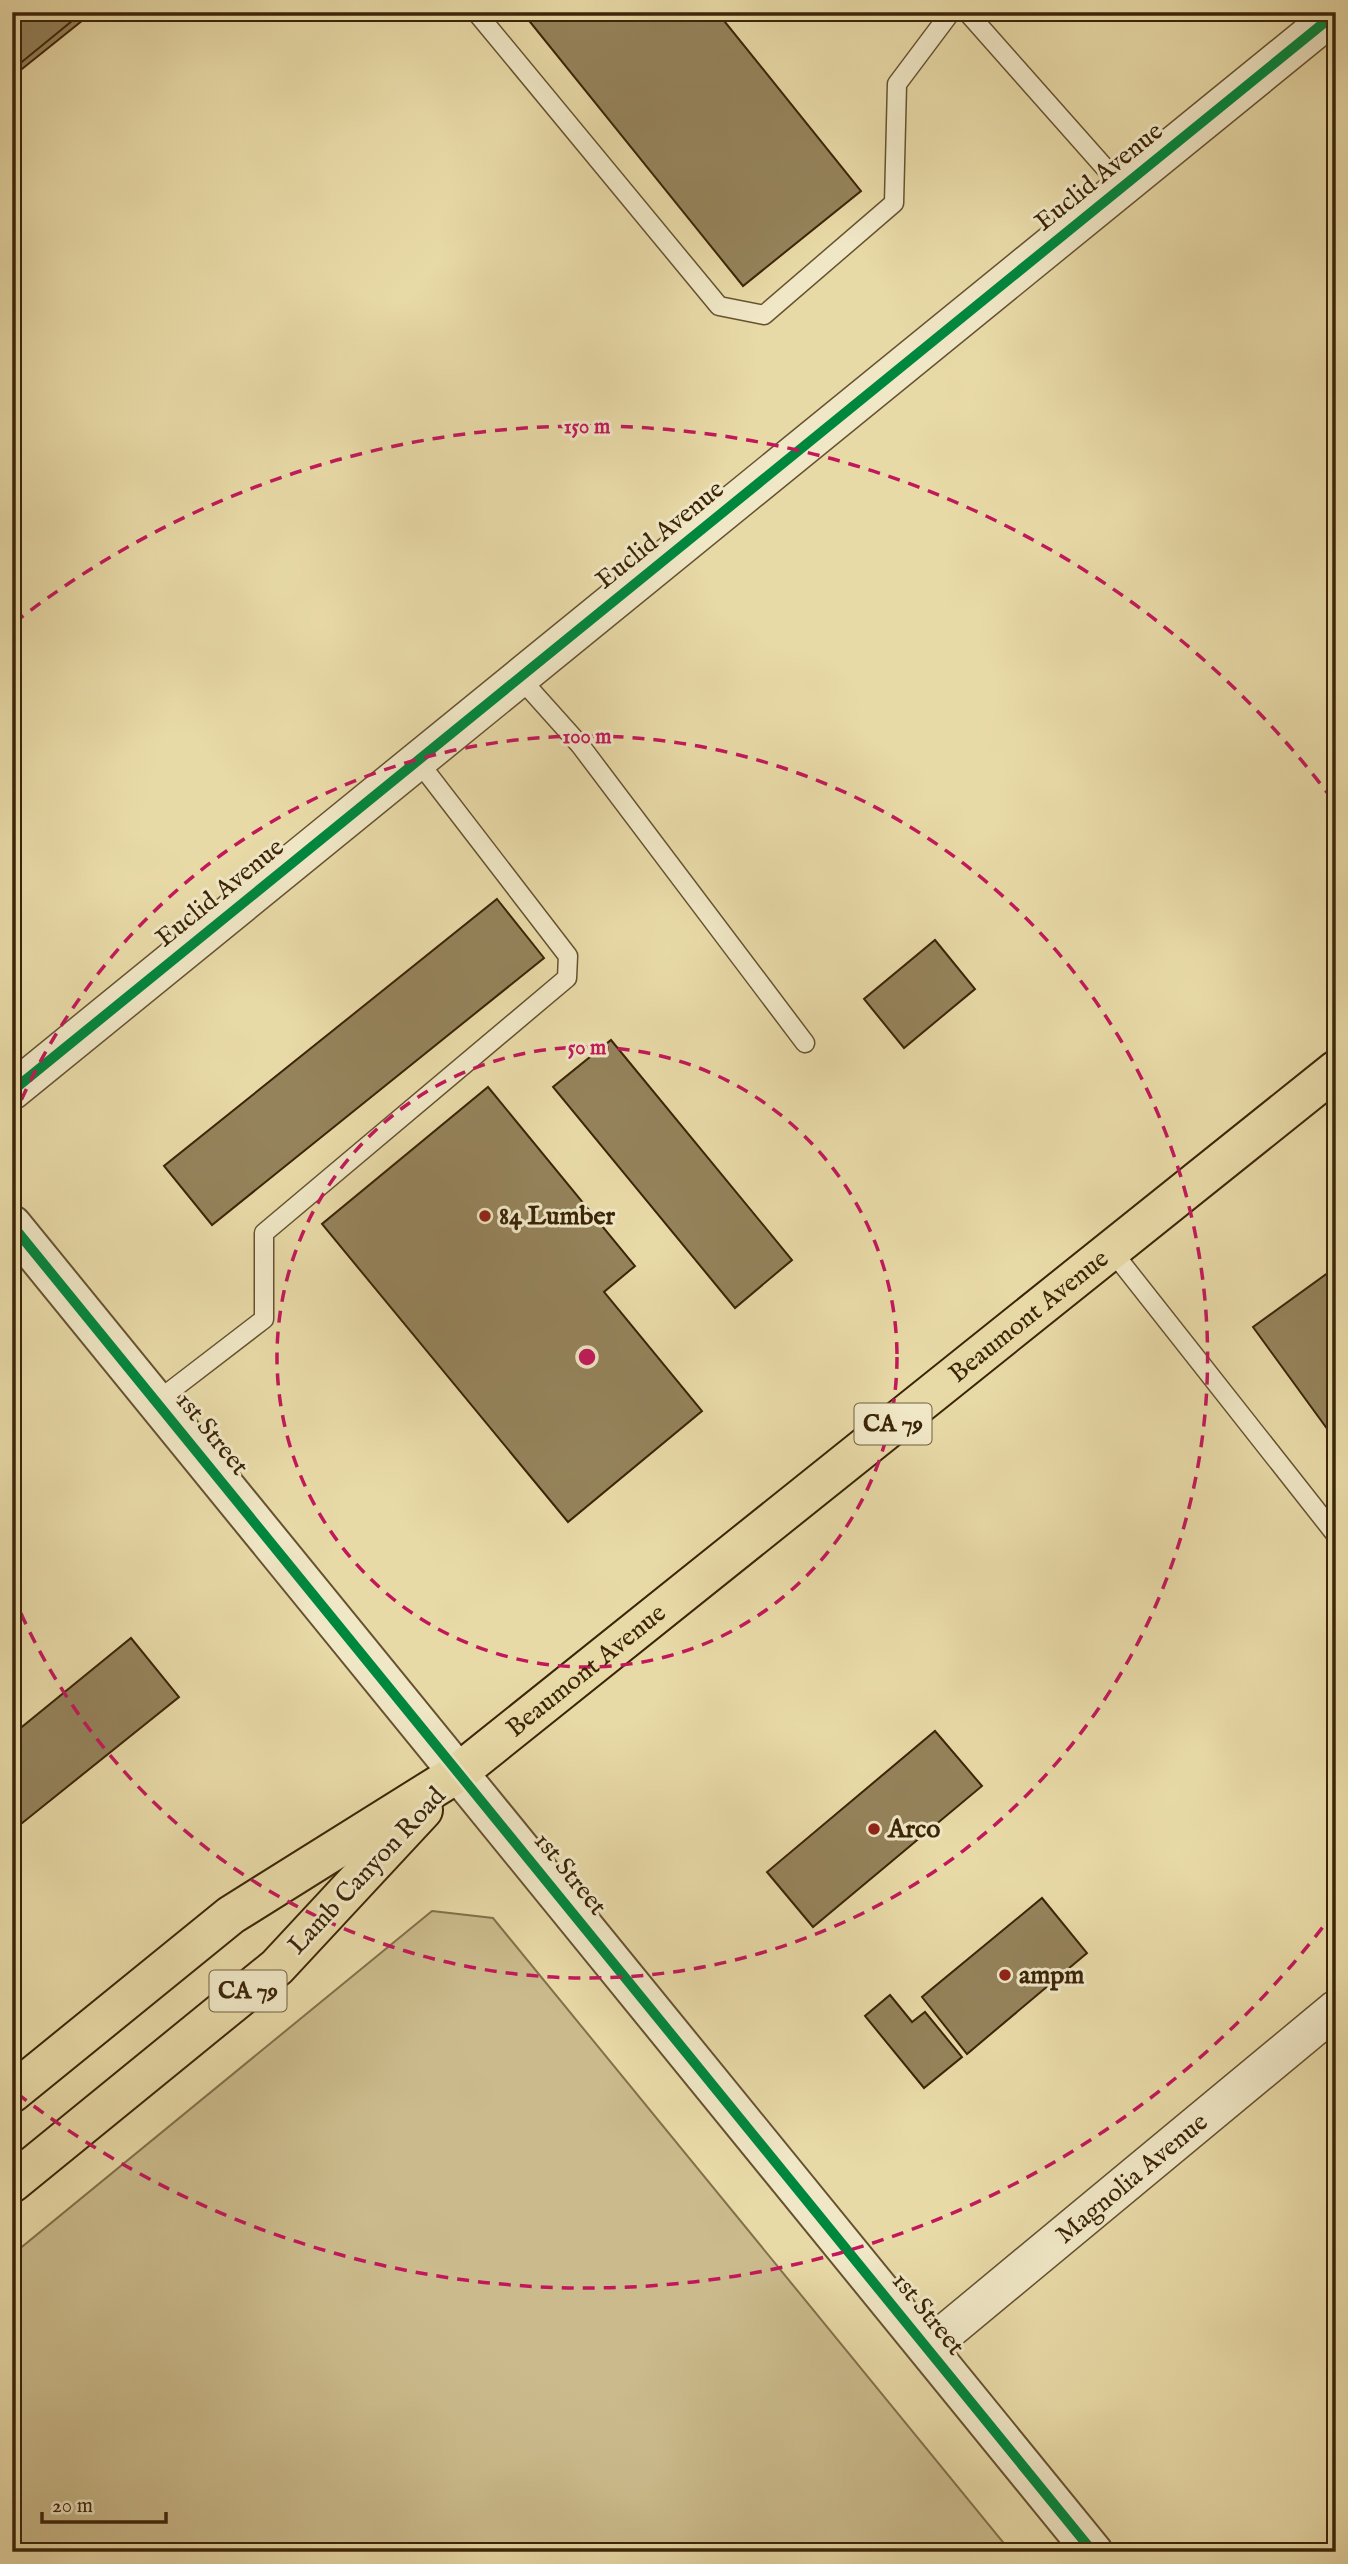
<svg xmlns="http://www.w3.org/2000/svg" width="1348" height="2564" font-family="'IM FELL English',serif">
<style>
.green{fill:#cbbb8c;stroke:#83704a;stroke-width:2}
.building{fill:#95835b;stroke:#3b2408;stroke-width:2}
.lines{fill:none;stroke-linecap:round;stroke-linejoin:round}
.service-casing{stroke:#665230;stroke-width:21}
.minor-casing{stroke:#665230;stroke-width:40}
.tertiary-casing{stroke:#665230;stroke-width:42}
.trunk-casing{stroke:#3b2408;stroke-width:42}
.service{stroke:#f0e7c6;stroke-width:18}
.minor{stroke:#f0e7c6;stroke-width:37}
.tertiary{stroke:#f0e7c6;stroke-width:38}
.trunk{stroke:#e8daa7;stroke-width:38}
.cycleway-casing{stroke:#f0e7c6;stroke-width:15}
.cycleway{stroke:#00873e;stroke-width:10}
.ring{fill:none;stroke:#c2185b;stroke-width:3.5;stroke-dasharray:12 9}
.poi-dot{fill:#8f2418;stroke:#f0e7c6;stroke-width:2.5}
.labels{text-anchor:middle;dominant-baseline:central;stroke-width:6;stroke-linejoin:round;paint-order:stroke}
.shield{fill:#f0e7c6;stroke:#715e41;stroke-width:2}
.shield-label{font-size:24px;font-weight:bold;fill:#3b2408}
.street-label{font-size:26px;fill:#3b2408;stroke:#f0e7c6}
.poi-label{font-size:26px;font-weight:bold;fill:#3b2408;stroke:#f0e7c6;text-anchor:start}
.centre{fill:#c2185b;stroke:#f0e7c6;stroke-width:3.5}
.ring-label{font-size:21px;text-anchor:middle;font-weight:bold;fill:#c2185b;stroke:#f0e7c6;stroke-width:6;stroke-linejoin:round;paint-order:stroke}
</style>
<rect width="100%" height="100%" fill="#e8daa7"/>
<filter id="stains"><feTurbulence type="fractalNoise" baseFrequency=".00286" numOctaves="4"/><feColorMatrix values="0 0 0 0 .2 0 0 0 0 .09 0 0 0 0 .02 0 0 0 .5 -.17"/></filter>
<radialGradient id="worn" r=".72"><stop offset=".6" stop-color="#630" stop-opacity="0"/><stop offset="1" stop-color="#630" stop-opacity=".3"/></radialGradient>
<path class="green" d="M432 1911 493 1918 1011 2552H12V2255Z"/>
<g class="building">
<path d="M12 12H93L12 77Z"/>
<path d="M18 12H83L12 70V17Z"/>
<path d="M522 12H717L861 191 743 286Z"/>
<path d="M497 899 544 958 212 1225 164 1166Z"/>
<path d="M935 940 975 989 904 1048 864 999Z"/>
<path d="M611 1040 792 1260 735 1308 553 1087Z"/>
<path d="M488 1087 635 1266 604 1292 702 1411 568 1522 322 1224Z"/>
<path d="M1336 1267V1441L1253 1327Z"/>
<path d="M131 1638 179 1697 16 1828 12 1824V1735Z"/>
<path d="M935 1731 982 1786 813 1927 767 1872Z"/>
<path d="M1042 1898 1087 1953 967 2054 922 1997Z"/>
<path d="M890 1995 912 2022 925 2012 962 2057 924 2088 865 2016Z"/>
</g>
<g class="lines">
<g class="service-casing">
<g id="service">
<path d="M476 12 719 306 764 315 894 203 897 84 951 12"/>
<path d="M967 12 1122 187"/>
<path d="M520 678 580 745 805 1043"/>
<path d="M1112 1251 1336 1535"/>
<path d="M156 1402 264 1319V1233L567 978 568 956 418 761"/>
</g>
</g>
<g class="minor-casing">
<g id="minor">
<path d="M12 1091 1336 13"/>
<path id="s1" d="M927 2348 1336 2009"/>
</g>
</g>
<g class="tertiary-casing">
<path id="tertiary" d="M12 1225 1093 2552"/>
</g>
<g class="trunk-casing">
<g id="trunk">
<path id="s2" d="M12 2093 231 1915 458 1773 1336 1070"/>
<path d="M12 2183 277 1967 423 1810"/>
</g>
</g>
<use href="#service" class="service"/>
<use href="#minor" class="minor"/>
<use href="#tertiary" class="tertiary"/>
<use href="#trunk" class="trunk"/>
<g class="cycleway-casing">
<g id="cycleway">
<path d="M12 1091 1336 13"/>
<path d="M12 1225 1093 2552"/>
</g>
</g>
<use href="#cycleway" class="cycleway"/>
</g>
<g class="ring">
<circle cx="587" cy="1357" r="310"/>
<path d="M13 1119A621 621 0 1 1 13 1595"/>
<path d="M1335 1911A931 931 0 0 1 14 2091M14 623A931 931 0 0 1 1335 803"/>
</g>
<g class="poi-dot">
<circle cx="485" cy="1216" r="7"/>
<circle cx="874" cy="1829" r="7"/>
<circle cx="1005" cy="1975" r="7"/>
</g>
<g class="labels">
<g class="shield">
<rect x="854.5" y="1403.5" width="77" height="41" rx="5"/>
<rect x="209.5" y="1970.5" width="77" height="41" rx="5"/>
</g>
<g class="shield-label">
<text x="893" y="1424">CA 79</text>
<text x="248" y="1991">CA 79</text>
</g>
<g class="street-label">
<text transform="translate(1099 177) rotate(-39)">Euclid Avenue</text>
<text transform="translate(660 535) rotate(-39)">Euclid Avenue</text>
<text transform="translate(220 893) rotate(-39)">Euclid Avenue</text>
<text stroke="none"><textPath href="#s2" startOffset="1281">Beaumont Avenue</textPath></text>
<text transform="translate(212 1434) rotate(51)">1st Street</text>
<text stroke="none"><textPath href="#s2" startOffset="714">Beaumont Avenue</textPath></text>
<text transform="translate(367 1871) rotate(-47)">Lamb Canyon Road</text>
<text transform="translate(570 1874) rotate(51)">1st Street</text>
<text stroke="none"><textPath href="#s1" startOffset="266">Magnolia Avenue</textPath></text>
<text transform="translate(928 2314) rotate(51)">1st Street</text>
</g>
<g class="poi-label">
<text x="499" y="1216">84 Lumber</text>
<text x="888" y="1829">Arco</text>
<text x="1019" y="1975">ampm</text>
</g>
</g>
<circle cx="587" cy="1357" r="10" class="centre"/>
<g class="ring-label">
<text x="587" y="433">150 m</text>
<text x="587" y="743">100 m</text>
<text x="587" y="1054">50 m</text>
</g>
<rect width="1348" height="2564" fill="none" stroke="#e8daa7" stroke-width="42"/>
<rect x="14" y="14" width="1320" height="2536" fill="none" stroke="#3b2408" stroke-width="3.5"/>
<rect x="21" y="21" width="1306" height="2522" fill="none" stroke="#3b2408" stroke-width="2"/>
<path d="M42 2512v10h124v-10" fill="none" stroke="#3b2408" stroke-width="3.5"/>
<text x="52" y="2512" font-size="21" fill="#3b2408" stroke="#f0e7c6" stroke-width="5" paint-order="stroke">20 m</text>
<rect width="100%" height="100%" filter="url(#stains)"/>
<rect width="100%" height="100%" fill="url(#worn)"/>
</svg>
